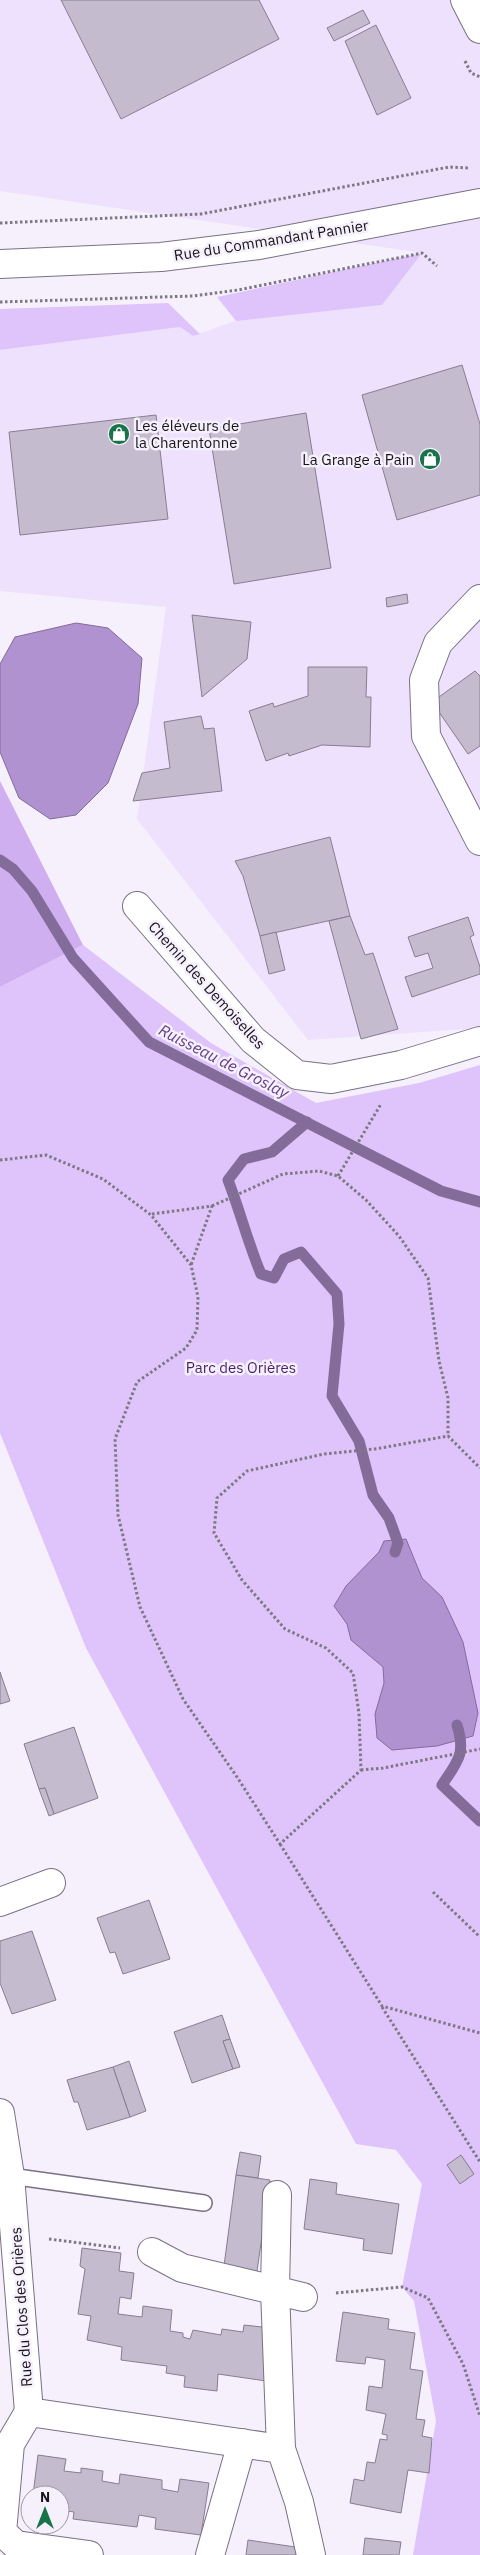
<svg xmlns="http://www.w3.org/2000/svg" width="480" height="2555" font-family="'IBM Plex Sans',sans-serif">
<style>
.built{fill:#eee1fd}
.green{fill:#dfc4fb}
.forest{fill:#cfafef}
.water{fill:#b192d0;stroke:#836c9a}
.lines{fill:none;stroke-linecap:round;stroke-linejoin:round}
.stream{stroke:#836c9a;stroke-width:11}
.building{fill:#c5bbcf;stroke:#877e91}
.lane-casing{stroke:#7a7184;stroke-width:18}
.street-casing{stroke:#7a7184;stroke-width:30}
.secondary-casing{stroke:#7a7184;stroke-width:30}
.path{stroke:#7d7881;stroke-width:3;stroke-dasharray:2.5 2.5;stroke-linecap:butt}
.lane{stroke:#fff;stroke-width:15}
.street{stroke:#fff;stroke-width:28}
.secondary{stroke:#fff;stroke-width:28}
.labels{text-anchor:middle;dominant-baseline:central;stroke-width:5;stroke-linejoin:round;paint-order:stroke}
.street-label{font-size:15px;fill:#18141b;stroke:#f6f0fd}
.poi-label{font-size:15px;fill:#18141b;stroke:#f6f0fd;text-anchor:start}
.park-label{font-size:15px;fill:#491f69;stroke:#f6f0fd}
.water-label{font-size:16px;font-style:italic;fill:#623a85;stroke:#f6f0fd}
</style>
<rect width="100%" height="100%" fill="#f6f0fd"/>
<path class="built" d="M0 0H480V1028L308 1040 137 819 166 607 0 591V350L180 327 193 336 422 253 0 191Z"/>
<g class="green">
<path d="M422 253 382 305 236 321 217 297Z"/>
<path d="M168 303 200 334 193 336 180 327 0 350V309Z"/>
<path d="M83 945 211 1043 316 1103 419 1083 480 1065V2555H413L436 2421 414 2301 402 2287 422 2184 396 2150 356 2144 86 1648 0 1433V987Z"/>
</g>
<path class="forest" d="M0 781 83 945 0 987Z"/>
<g class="water">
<path d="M76 623 108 628 142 658 138 704 108 783 76 815 50 819 19 798 0 752V664L15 637Z"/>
<path d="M406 1539 422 1578 442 1597 463 1642 478 1713 473 1736 437 1746 392 1750 377 1738 375 1714 384 1683 383 1667 351 1640 347 1624 334 1606 346 1586 379 1552 384 1541Z"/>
</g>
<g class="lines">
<g class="stream">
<path d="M0 860 13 869 32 891 73 958 149 1042 441 1191 480 1202"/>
<path d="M307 1122 272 1152 244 1159 228 1180C240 1211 248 1243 261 1274L274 1278 284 1259 301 1252 337 1294 339 1324 332 1396 359 1441 373 1495 389 1518 398 1543 395 1552"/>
<path d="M457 1725C466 1754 458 1761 442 1785L480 1821"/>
</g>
</g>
<g class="building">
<path d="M61 0H259L279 39 121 119Z"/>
<path d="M363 10 370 23 334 41 327 28Z"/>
<path d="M376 25 411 98 377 115 345 41Z"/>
<path d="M462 365 480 424V495L397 520 362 395Z"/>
<path d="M306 413 331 568 234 584 209 429Z"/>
<path d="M156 415 168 519 20 535 9 432Z"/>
<path d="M407 594 408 603 387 607 386 598Z"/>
<path d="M192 615 251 622 247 659 202 697Z"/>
<path d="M308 667H367L366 697H371L370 747 322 745 289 756 288 753 266 761 249 711 273 703 274 707 308 696Z"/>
<path d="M475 671 480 676V746L468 754 432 702Z"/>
<path d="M201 716 204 729 214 728 222 791 133 801 142 773 170 768 164 722Z"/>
<path d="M330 837 350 916 260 936 243 876 235 861Z"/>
<path d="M350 916 365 955 373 953 398 1029 361 1039 329 921Z"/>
<path d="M468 917 474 935 470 937 480 967V974L412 997 405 977 433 968 428 953 415 957 408 937Z"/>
<path d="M276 932 285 970 269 974 260 936Z"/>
<path d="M0 1672 10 1701 0 1704Z"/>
<path d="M74 1727 98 1798 54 1814 45 1788 39 1789 24 1744Z"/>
<path d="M45 1788 54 1814 49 1816 39 1789Z"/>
<path d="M149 1900 170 1959 123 1974 115 1952 110 1953 97 1918Z"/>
<path d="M32 1931 56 2000 12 2014 0 1983V1941Z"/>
<path d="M222 2015 230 2039 223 2041 233 2069 192 2083 174 2032Z"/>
<path d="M230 2039 240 2067 233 2069 223 2041Z"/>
<path d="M129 2061 146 2111 130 2117 113 2067Z"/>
<path d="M113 2067 130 2117 87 2130 78 2102H74L67 2080Z"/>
<path d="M240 2152 261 2156 258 2178 236 2175Z"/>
<path d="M461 2155 474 2174 460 2184 447 2165Z"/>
<path d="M236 2175 270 2180 257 2271 224 2266Z"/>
<path d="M310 2179 337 2183 336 2194 399 2204 392 2254 363 2250 364 2239 304 2229Z"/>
<path d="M82 2248 121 2253 119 2271 134 2273 131 2299 120 2297 118 2314 142 2317 143 2306 172 2310 170 2331 183 2333V2337L190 2339 193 2330 221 2335 222 2329 243 2332 244 2325 271 2328 266 2381 218 2374 217 2391 184 2387 185 2376 166 2373 167 2366 121 2360 122 2347 87 2340 91 2316 78 2314 85 2269 80 2266Z"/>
<path d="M343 2312 389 2319 388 2329 415 2333 410 2369 423 2371 416 2419 425 2420 422 2436 432 2438 429 2473 408 2470 401 2513 350 2503 354 2479 364 2481 367 2462 375 2463 380 2439 387 2440V2435L382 2434 386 2414 366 2410 369 2386 382 2388 385 2360 366 2357 365 2364 336 2361Z"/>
<path d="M38 2455 66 2459 64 2471 81 2473V2468L103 2471 102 2481 119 2484 120 2474 162 2480V2489L178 2492 180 2479 209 2483 201 2535 155 2529 156 2518 139 2515 137 2527 73 2519 74 2512 60 2510V2495H33Z"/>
<path d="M365 2538 401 2542 399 2555H363Z"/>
<path d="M248 2540 302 2548 301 2555H246Z"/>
</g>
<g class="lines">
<g class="lane-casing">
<path id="lane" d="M10 2176 204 2203"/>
</g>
<g class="street-casing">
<g id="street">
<path d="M0 264 161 257 259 245 480 203"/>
<path d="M480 599 438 643 424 680 426 736 480 841"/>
<path d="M137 906 253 1040 297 1075 331 1079 401 1065 480 1041"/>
<path d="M0 1902 51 1883"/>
<path d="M0 2113 10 2176 29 2412 281 2449 299 2502 311 2555"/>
<path d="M277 2195 275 2290 281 2449"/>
<path d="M152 2252 182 2268 303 2297"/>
<path d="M29 2412 10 2444 2 2532 16 2545 89 2555"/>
<path d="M210 2555 242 2443"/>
</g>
</g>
<g class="secondary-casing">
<path id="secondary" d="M465 0 480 29"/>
</g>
<g class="path">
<path d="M465 61 471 73 480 77"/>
<path d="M0 223 201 214 449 167 469 168"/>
<path d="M0 302 193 296 238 290 422 253 437 266"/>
<path d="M0 1160 46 1155 103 1179 151 1215 191 1265 198 1297 197 1330 186 1348 137 1382 115 1439 118 1515 140 1607 183 1699 237 1777 280 1844 361 1770 359 1713 353 1673 326 1648 285 1629 242 1580 214 1533 217 1498 247 1471 324 1454 375 1449 448 1436 480 1468"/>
<path d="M338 1176 381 1104"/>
<path d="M212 1206 283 1174 319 1171 338 1176 366 1200 399 1236 428 1278 439 1361 448 1398V1436"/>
<path d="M152 1214 212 1206 191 1265"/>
<path d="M361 1770 383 1768 480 1749"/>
<path d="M280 1844 382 2006 480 2033"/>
<path d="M433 1892 480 1937"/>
<path d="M382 2007 480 2162"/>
<path d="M49 2239 120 2248"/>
<path d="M336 2293 402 2287 428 2298 463 2364 480 2416"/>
</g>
<use href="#lane" class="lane"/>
<use href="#street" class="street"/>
<use href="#secondary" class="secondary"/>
</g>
<defs>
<g id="shop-disc" transform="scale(1.125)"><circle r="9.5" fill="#187348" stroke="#f6f0fd"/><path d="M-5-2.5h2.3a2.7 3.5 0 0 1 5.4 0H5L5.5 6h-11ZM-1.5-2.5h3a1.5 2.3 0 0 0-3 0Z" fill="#fff"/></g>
</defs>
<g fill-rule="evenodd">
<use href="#shop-disc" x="119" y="434"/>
<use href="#shop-disc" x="430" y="459"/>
</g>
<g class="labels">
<g class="street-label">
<text transform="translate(271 240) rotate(-9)">Rue du Commandant Pannier</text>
<text transform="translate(207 985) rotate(48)">Chemin des Demoiselles</text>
<text transform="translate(21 2307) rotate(-94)">Rue du Clos des Orières</text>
</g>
<g class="poi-label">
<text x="135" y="425">Les éléveurs de<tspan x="135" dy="17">la Charentonne</tspan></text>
<text x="414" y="459" text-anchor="end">La Grange à Pain</text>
</g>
<g class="park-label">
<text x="241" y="1367">Parc des Orières</text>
</g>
<g class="water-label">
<text transform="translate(224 1061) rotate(27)">Ruisseau de Groslay</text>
</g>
</g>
<g transform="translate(45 2510)"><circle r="24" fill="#f6f0fd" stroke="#9d98a3"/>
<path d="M0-4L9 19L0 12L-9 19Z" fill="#187348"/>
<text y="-8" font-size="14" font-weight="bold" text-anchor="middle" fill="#18141b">N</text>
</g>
</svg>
